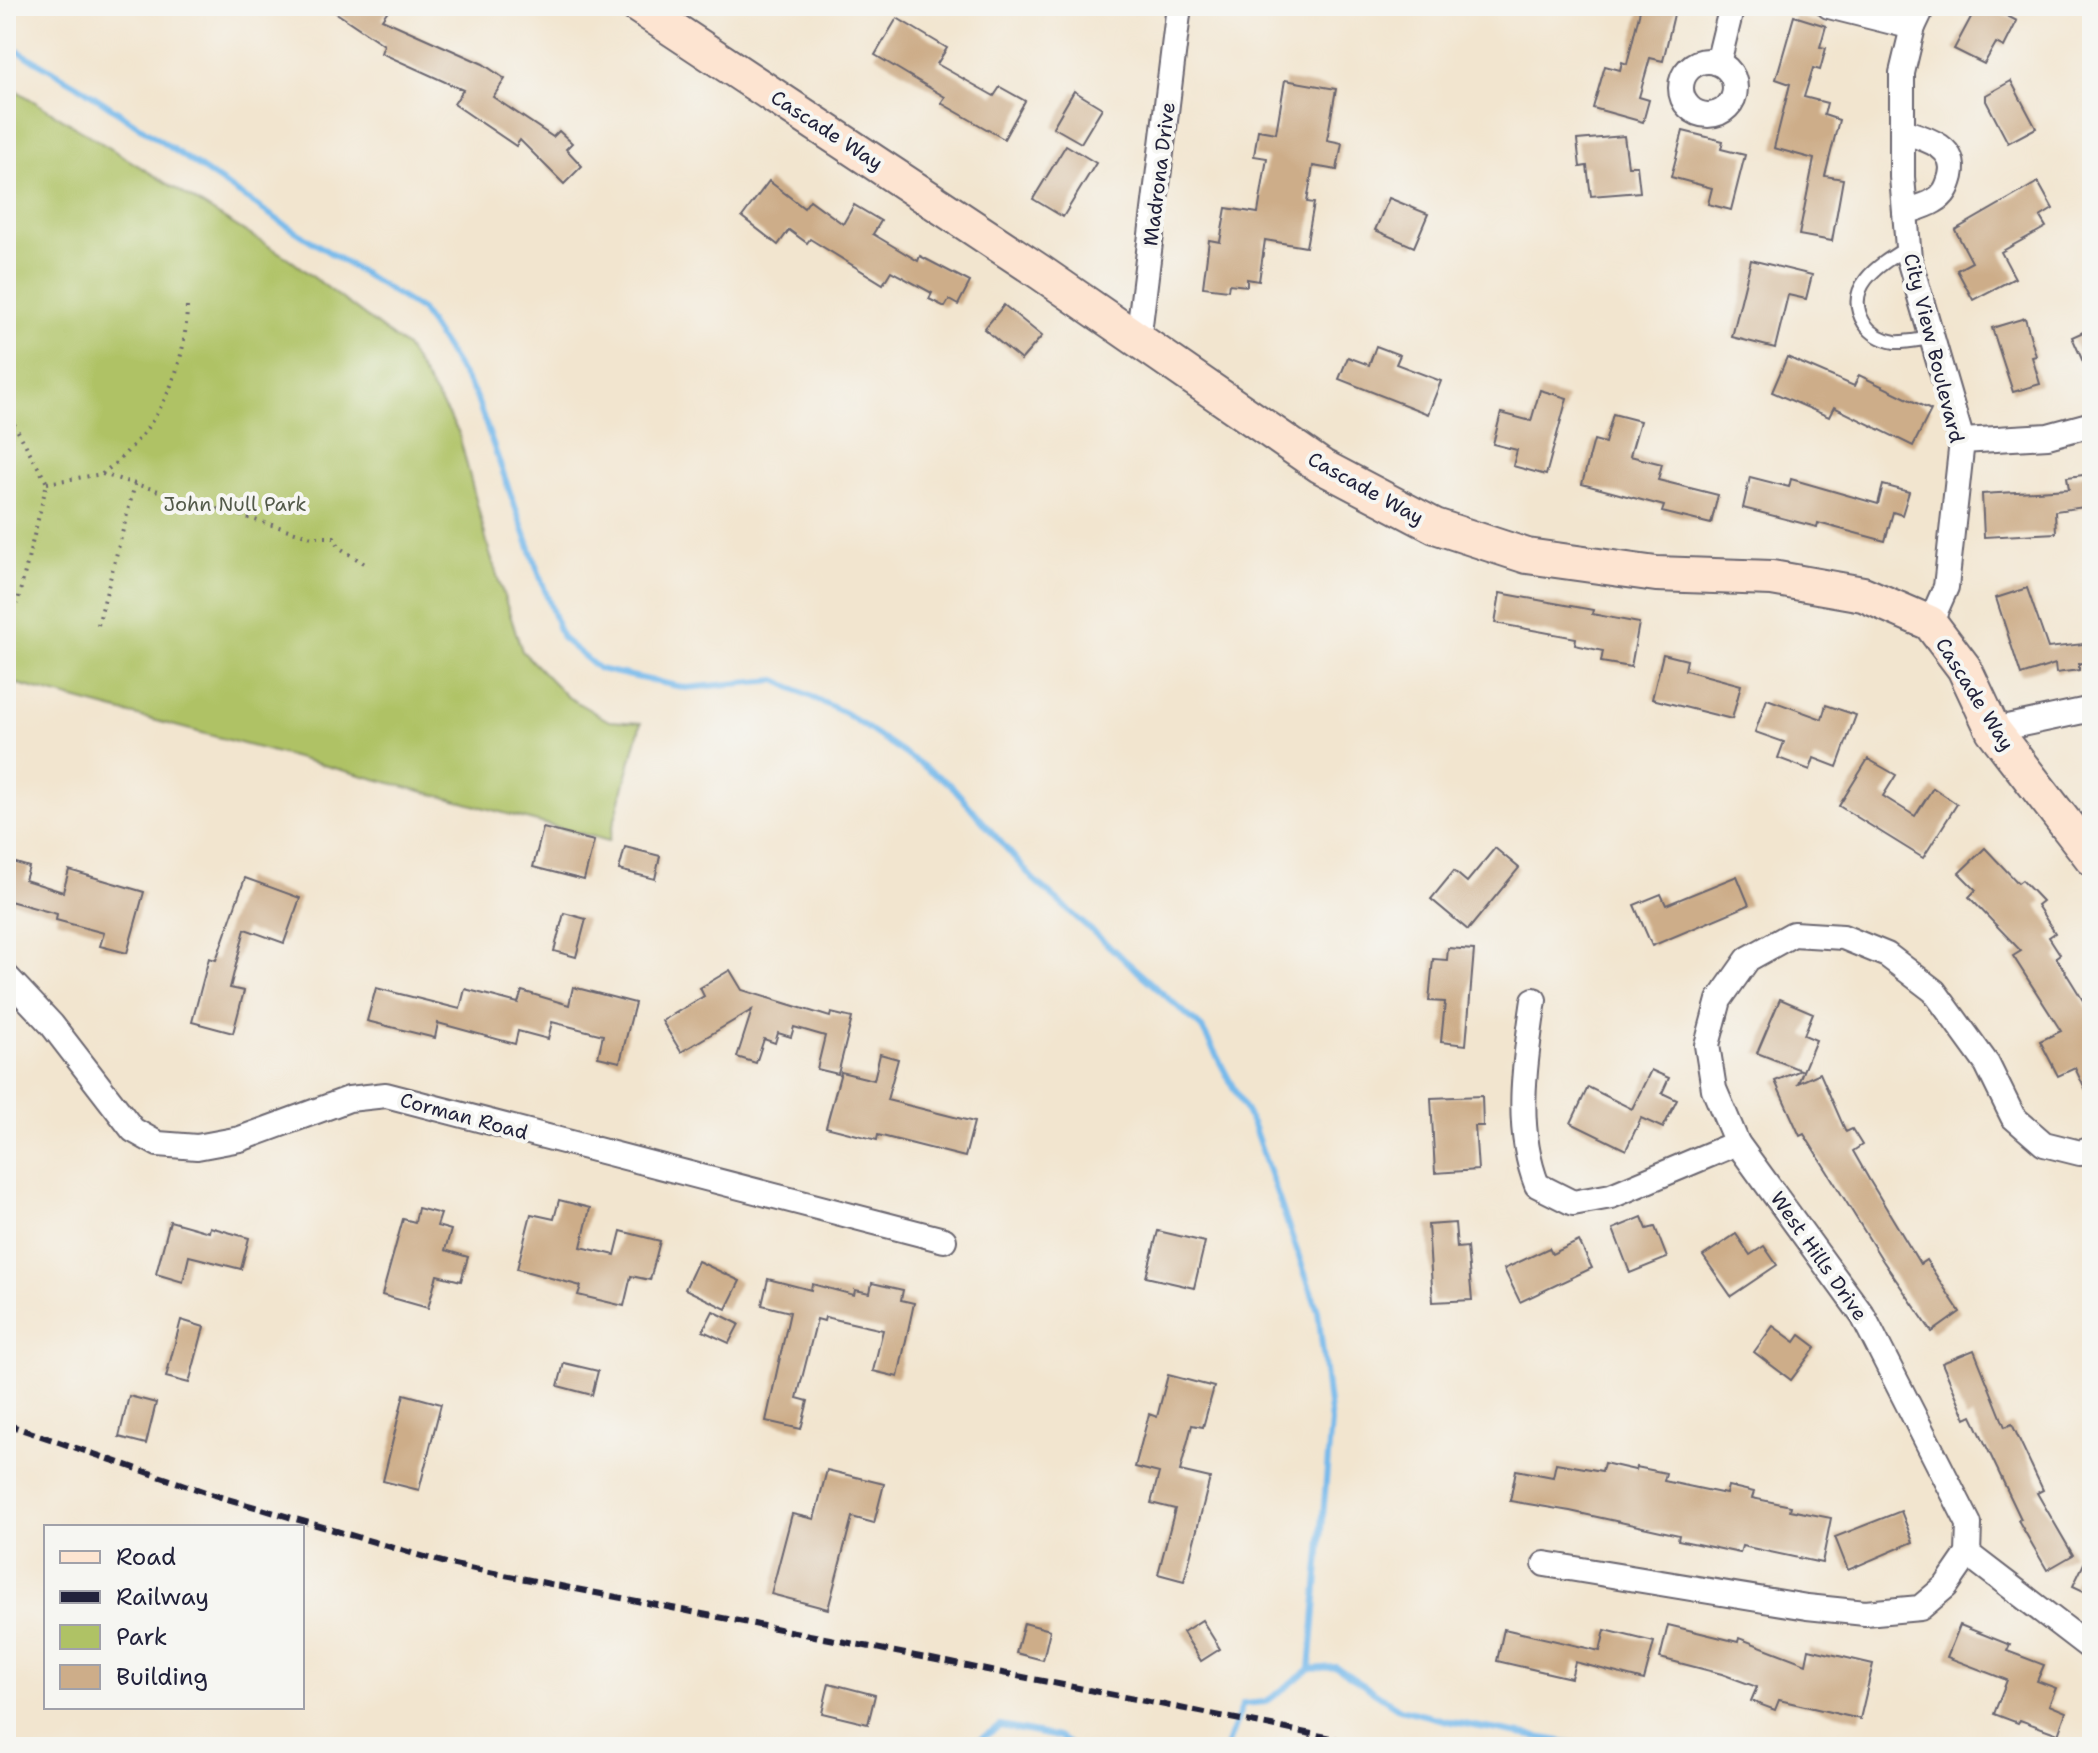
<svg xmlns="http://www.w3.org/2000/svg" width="2098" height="1753" font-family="'Shantell Sans',sans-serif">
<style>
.green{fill:#afc265;stroke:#687250;stroke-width:2}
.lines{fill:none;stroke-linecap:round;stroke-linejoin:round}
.stream{stroke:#76b9eb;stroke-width:6}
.building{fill:#cdad89}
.lane-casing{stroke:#6b666f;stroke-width:16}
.street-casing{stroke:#6b666f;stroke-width:28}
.secondary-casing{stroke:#6b666f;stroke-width:38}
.path{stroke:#6b666f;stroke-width:4;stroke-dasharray:2 6;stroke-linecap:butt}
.lane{stroke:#fff;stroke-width:12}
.street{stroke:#fff;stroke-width:24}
.secondary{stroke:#fde4d1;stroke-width:34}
.rail{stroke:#22223b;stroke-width:6;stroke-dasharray:12 6;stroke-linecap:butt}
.labels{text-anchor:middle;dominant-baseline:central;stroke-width:8;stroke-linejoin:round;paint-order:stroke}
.street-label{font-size:20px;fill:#22223b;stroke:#f6f6f2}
.park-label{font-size:20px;fill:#535a4a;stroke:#f6f6f2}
</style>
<rect width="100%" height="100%" fill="#f6f6f2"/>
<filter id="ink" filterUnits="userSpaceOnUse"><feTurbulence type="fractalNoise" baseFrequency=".0125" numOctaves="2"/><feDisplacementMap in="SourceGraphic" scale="16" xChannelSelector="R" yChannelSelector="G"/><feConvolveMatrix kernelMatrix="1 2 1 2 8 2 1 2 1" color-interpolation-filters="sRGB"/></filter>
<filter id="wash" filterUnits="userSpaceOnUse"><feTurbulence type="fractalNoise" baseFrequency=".006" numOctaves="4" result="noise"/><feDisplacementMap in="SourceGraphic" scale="32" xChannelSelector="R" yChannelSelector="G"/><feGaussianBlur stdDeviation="1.8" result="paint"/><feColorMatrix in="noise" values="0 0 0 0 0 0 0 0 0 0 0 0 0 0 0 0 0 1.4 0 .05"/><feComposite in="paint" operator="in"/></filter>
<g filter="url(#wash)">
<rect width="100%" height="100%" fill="#f2e5cf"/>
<path class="green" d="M6 84 288 258 406 347 458 431 490 554 522 651 566 696 609 721 641 723 609 841 6 681Z"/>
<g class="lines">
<g class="stream">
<path d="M6 44 82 88 281 222 421 310 475 394 562 638 599 669 686 688 776 680 845 713 951 785 1033 879 1202 1028 1253 1125 1318 1311 1331 1422 1310 1669"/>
<path d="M968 1747 1000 1726 1058 1737 1075 1747"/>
<path d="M1227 1747 1243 1704 1266 1702 1310 1669 1336 1667 1400 1709 1452 1722 1594 1747"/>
</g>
</g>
<g id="blocks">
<g class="building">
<path d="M326 6H391L382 19 483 64 505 79 493 97 553 137 559 131 572 143 566 149 582 166 564 184 520 140 516 146 454 104 463 90 381 53 384 45Z"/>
<path d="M1641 6H1676L1663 61 1650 58 1639 97 1649 100 1643 122 1593 108 1605 66 1620 70 1622 62 1627 64Z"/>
<path d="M1977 6H1988L2017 21 2004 47 1996 43 1984 64 1954 49Z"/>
<path d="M1794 16 1826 26 1820 47 1826 48 1820 70 1813 68 1804 97 1827 103 1824 115 1839 120 1825 176 1843 179 1832 241 1799 235 1814 159 1774 148 1790 84 1776 79Z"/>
<path d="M897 18 947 48 937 64 994 96 1000 87 1025 101 1004 139 941 103 945 97 875 55Z"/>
<path d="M1285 80 1336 89 1327 140 1342 143 1337 170 1313 166 1307 202 1314 203 1306 247 1265 240 1259 281 1247 279V286L1229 284 1228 290 1203 287 1209 240 1220 242 1226 208 1258 213 1267 158 1254 156 1258 130 1276 133Z"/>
<path d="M2011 81 2036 128 2008 143 1986 101V95Z"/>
<path d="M1074 91 1102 108 1081 143 1053 127Z"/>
<path d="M1683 131 1723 141 1721 149 1745 155 1731 210 1708 204 1712 188 1671 177Z"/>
<path d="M1624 136 1628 166H1637L1640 192 1591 196 1587 166 1580 167 1577 140Z"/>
<path d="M1066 145 1096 163 1063 217 1033 199Z"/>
<path d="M769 181 804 208 810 200 843 224 854 205 881 221 873 234 918 261 920 256 970 282 958 305 949 300 945 307 929 299 932 293 891 271 883 284 810 239 807 243 789 230 778 245 742 217Z"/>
<path d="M2038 182 2053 209 2040 217 2046 227 2001 252 2015 278 1973 300 1957 270 1972 262 1955 230Z"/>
<path d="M1389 198 1428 214 1414 247 1375 230Z"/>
<path d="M1751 260 1812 275 1806 299 1788 295 1775 348 1732 337Z"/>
<path d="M1004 305 1042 336 1021 360 984 329Z"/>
<path d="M2025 318 2036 356 2032 357 2040 384 2013 392 1992 328Z"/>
<path d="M2092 328V382L2072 337Z"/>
<path d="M1376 346 1400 355 1396 364 1441 381 1428 414 1339 379 1348 357 1369 365Z"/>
<path d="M1787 357 1854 386 1859 375 1931 410 1913 446 1834 407 1829 417 1772 392Z"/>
<path d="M1540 390 1567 398 1546 475 1513 466 1517 450 1493 444 1501 413 1531 421Z"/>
<path d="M1613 414 1640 421 1630 456 1662 464 1658 480 1718 495 1711 524 1662 512 1664 506 1582 484 1594 440 1605 443Z"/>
<path d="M2092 474V506L2055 511 2056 533 1984 537 1982 494 2069 489 2067 477Z"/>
<path d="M1750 477 1789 487 1791 479 1878 504 1883 485 1909 492 1902 515 1893 512 1885 541 1818 523 1817 527 1743 508Z"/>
<path d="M2027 588 2048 648 2092 643V664L2079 663V670L2056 673 2055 664 2021 675 1996 598Z"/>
<path d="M1500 593 1593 610 1592 614 1639 623 1631 667 1601 662 1603 651 1575 645 1576 638 1495 623Z"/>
<path d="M1663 654 1687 660 1685 670 1741 685 1732 719 1652 699Z"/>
<path d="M1767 699 1822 719 1826 705 1856 715 1837 767 1814 758 1810 770 1778 758 1784 742 1755 732Z"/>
<path d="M1868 759 1896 775 1883 796 1915 816 1933 788 1957 804 1923 858 1839 806Z"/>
<path d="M543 828 594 841 584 880 533 867Z"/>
<path d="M625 847 660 856 655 879 619 870Z"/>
<path d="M1495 848 1519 868 1468 930 1431 899 1454 871 1467 882Z"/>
<path d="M1985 848 2018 883 2022 880 2042 901 2037 905 2055 933 2049 937 2060 954 2056 957 2092 1015V1104L2075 1068 2058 1076 2040 1041 2061 1031 2013 956 2021 951 1969 897 1976 890 1959 873Z"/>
<path d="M6 860 29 867 25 880 63 892 69 870 144 892 127 953 100 946 104 933 56 920 57 914 6 900Z"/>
<path d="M1737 876 1749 905 1652 946 1634 905 1661 894 1666 905Z"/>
<path d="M245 878 300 898 284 943 245 929 230 988 244 991 233 1033 192 1022 209 958 216 960Z"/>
<path d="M564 913 586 919 576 957 554 951Z"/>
<path d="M1448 948 1474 950 1466 1045 1441 1042 1445 1002 1429 1001 1433 959 1447 960Z"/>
<path d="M730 970 742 990 830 1017 831 1013 852 1018 838 1074 817 1069 825 1036 794 1027 791 1037 778 1033 775 1043 764 1039 756 1063 737 1057 752 1010 681 1052 662 1021 704 996 700 988Z"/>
<path d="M573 987 635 1003 620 1062 598 1057 603 1035 552 1022 548 1039 518 1031 515 1044 438 1023 435 1038 367 1021 376 988 460 1009 465 989 518 1003 522 991 569 1005Z"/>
<path d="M1780 999 1813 1013 1804 1035 1816 1040 1798 1083 1820 1073 1846 1132 1852 1129 1862 1145 1853 1151 1870 1181 1920 1264 1926 1260 1960 1312 1932 1332 1883 1261 1804 1134 1800 1136 1775 1081 1801 1070 1757 1053Z"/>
<path d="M880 1054 898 1059 887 1100 974 1122 965 1157 878 1135 877 1140 826 1127 841 1072 874 1080Z"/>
<path d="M1651 1070 1669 1078 1662 1093 1677 1100 1663 1128 1641 1118 1626 1150 1571 1123 1588 1087 1632 1109Z"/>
<path d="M1482 1096 1483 1126H1475L1478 1170 1435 1173 1431 1098Z"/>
<path d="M559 1200 590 1208 581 1247 615 1255 621 1231 660 1241 650 1280 631 1276 624 1306 578 1295 581 1286 517 1269 531 1214 554 1219Z"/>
<path d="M418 1208 441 1214 437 1226 451 1230 445 1250 468 1257 461 1281 437 1275 428 1308 382 1295 403 1219 415 1222Z"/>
<path d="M1642 1217 1647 1229 1655 1227 1667 1258 1630 1273 1613 1229Z"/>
<path d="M170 1221 209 1232 210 1227 249 1238 241 1269 189 1256 183 1282 156 1274Z"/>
<path d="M1455 1223 1457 1248 1467 1247 1472 1300 1433 1302 1428 1225Z"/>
<path d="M1158 1231 1205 1242 1194 1288 1146 1277Z"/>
<path d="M1736 1234 1750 1255 1764 1246 1777 1265 1731 1296 1703 1256Z"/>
<path d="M1579 1241 1592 1268 1520 1302 1504 1269 1549 1248 1552 1254Z"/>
<path d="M698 1261 740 1281 726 1309 685 1289Z"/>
<path d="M768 1279 811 1290 812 1284 854 1295 855 1290 870 1293 872 1283 903 1290 901 1300 914 1303 898 1377 873 1371 883 1330 825 1317 824 1321 817 1319 797 1398 808 1401 801 1429 766 1421 790 1312 762 1305Z"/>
<path d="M713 1311 739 1324 729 1343 703 1331Z"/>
<path d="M181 1320 204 1327 189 1383 166 1377Z"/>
<path d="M1773 1326 1795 1342 1800 1335 1816 1347 1791 1380 1754 1352Z"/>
<path d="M1974 1350 2005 1427 2012 1424 2043 1490 2037 1493 2073 1555 2047 1570 2018 1520 2021 1519 1972 1416 1966 1419 1942 1363Z"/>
<path d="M564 1363 598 1371 592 1395 558 1386Z"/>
<path d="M1168 1375 1214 1387 1203 1427 1192 1425 1180 1471 1210 1478 1184 1581 1158 1574 1175 1509 1151 1503 1159 1473 1135 1467 1149 1414 1157 1417Z"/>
<path d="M404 1394 441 1404 419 1490 383 1481Z"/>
<path d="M129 1396 156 1403 146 1444 119 1437Z"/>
<path d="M1556 1463 1602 1471 1604 1463 1635 1470 1636 1467 1666 1473 1664 1481 1726 1494 1728 1486 1754 1492 1752 1498 1791 1506 1790 1510 1831 1518 1822 1563 1742 1546 1740 1553 1678 1540 1679 1535 1570 1511 1510 1501 1516 1470 1553 1477Z"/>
<path d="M827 1470 884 1484 874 1523 852 1517 828 1609 771 1594 792 1514 814 1519Z"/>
<path d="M1901 1511 1913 1542 1848 1570 1835 1537Z"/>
<path d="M2092 1547V1595L2073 1586Z"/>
<path d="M1202 1620 1220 1649 1201 1661 1183 1632Z"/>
<path d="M1024 1623 1050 1630 1043 1660 1016 1653Z"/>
<path d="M1668 1625 1738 1642 1739 1638 1806 1664 1809 1649 1873 1664 1860 1719 1779 1700 1775 1710 1751 1701 1757 1687 1722 1674 1660 1658Z"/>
<path d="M1960 1625 2010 1645 2007 1651 2044 1665 2037 1681 2056 1688 2049 1705 2066 1712 2058 1734 2020 1720 2018 1723 1994 1714 2007 1680 1947 1657Z"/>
<path d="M1504 1629 1600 1651 1605 1630 1654 1642 1644 1680 1575 1662 1571 1678 1497 1661Z"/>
<path d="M829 1683 875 1695 868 1724 822 1713Z"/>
</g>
</g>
</g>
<g filter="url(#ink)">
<use href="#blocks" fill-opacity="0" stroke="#6b666f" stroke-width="2"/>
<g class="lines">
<g class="lane-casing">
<path id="lane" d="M1908 247C1881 264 1842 286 1864 323 1871 333 1882 340 1895 342 1906 343 1921 339 1933 338"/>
</g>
<g class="street-casing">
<g id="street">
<path d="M1829 6 1913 27"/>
<path d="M1923 6 1913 27 1902 73V177L1909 259 1962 441 1946 587 1930 623"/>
<circle cx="1708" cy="88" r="27"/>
<path d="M1718 63 1732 6"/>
<path d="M1902 131C1924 138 1958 146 1951 176 1948 187 1945 195 1934 201 1926 206 1914 209 1905 212"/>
<path d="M1138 341 1179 6"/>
<path d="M1962 441 2048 436 2092 424"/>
<path d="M1993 730 2092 709"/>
<path d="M6 976 52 1025 133 1130 158 1144 197 1147 240 1139 349 1099 386 1095 944 1240"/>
<path d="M1534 1000C1525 1061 1514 1127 1537 1185L1573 1203 1611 1196 1737 1143"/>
<path d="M1968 1554 2088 1646"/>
<path d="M1545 1564 1807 1607 1865 1613 1920 1608 1946 1586 1968 1554 1969 1524 1863 1316 1737 1143 1714 1089 1707 1045 1719 1000 1748 959 1793 934 1843 937 1887 955 1934 991 1987 1064 2013 1117 2044 1144 2080 1153 2092 1149"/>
</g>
</g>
<g class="secondary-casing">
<path id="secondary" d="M638 6 1040 272 1321 466 1435 526 1527 556 1656 574 1772 578 1863 594 1930 623 1964 668 1993 730 2092 858"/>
</g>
<g class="path">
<path d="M6 410 47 483 17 604"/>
<path d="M102 474C157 431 186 374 187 305"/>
<path d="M47 483 102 474 312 537H334L340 548 368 566"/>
<path d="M98 625 135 484"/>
</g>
<use href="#lane" class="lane"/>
<use href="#street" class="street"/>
<use href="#secondary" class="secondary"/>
<path class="rail" d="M6 1424 214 1495 449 1564 1378 1747"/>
</g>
</g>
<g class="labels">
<g class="street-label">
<text transform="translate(827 130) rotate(33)">Cascade Way</text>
<text transform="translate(1159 174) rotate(-83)">Madrona Drive</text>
<text transform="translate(1934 348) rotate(76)">City View Boulevard</text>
<text transform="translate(1366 488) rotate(29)">Cascade Way</text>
<text transform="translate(1975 694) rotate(58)">Cascade Way</text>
<text transform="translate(464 1116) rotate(15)">Corman Road</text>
<text transform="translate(1819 1256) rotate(55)">West Hills Drive</text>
</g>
<g class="park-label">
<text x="235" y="504">John Null Park</text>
</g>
</g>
<rect width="2098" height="1753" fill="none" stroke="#f6f6f2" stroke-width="32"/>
<rect x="44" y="1525" width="260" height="184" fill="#f6f6f2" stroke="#a1a1a9" stroke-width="2"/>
<rect x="60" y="1551" width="40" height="12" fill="#fde4d1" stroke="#a1a1a9" stroke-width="2"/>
<text x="116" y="1565" font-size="24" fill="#22223b">Road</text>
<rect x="60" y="1591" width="40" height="12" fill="#22223b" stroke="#a1a1a9" stroke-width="2"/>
<text x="116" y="1605" font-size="24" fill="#22223b">Railway</text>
<rect x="60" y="1625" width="40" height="24" fill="#afc265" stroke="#a1a1a9" stroke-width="2"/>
<text x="116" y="1645" font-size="24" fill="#22223b">Park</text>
<rect x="60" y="1665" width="40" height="24" fill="#cdad89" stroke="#a1a1a9" stroke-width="2"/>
<text x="116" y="1685" font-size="24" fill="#22223b">Building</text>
</svg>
